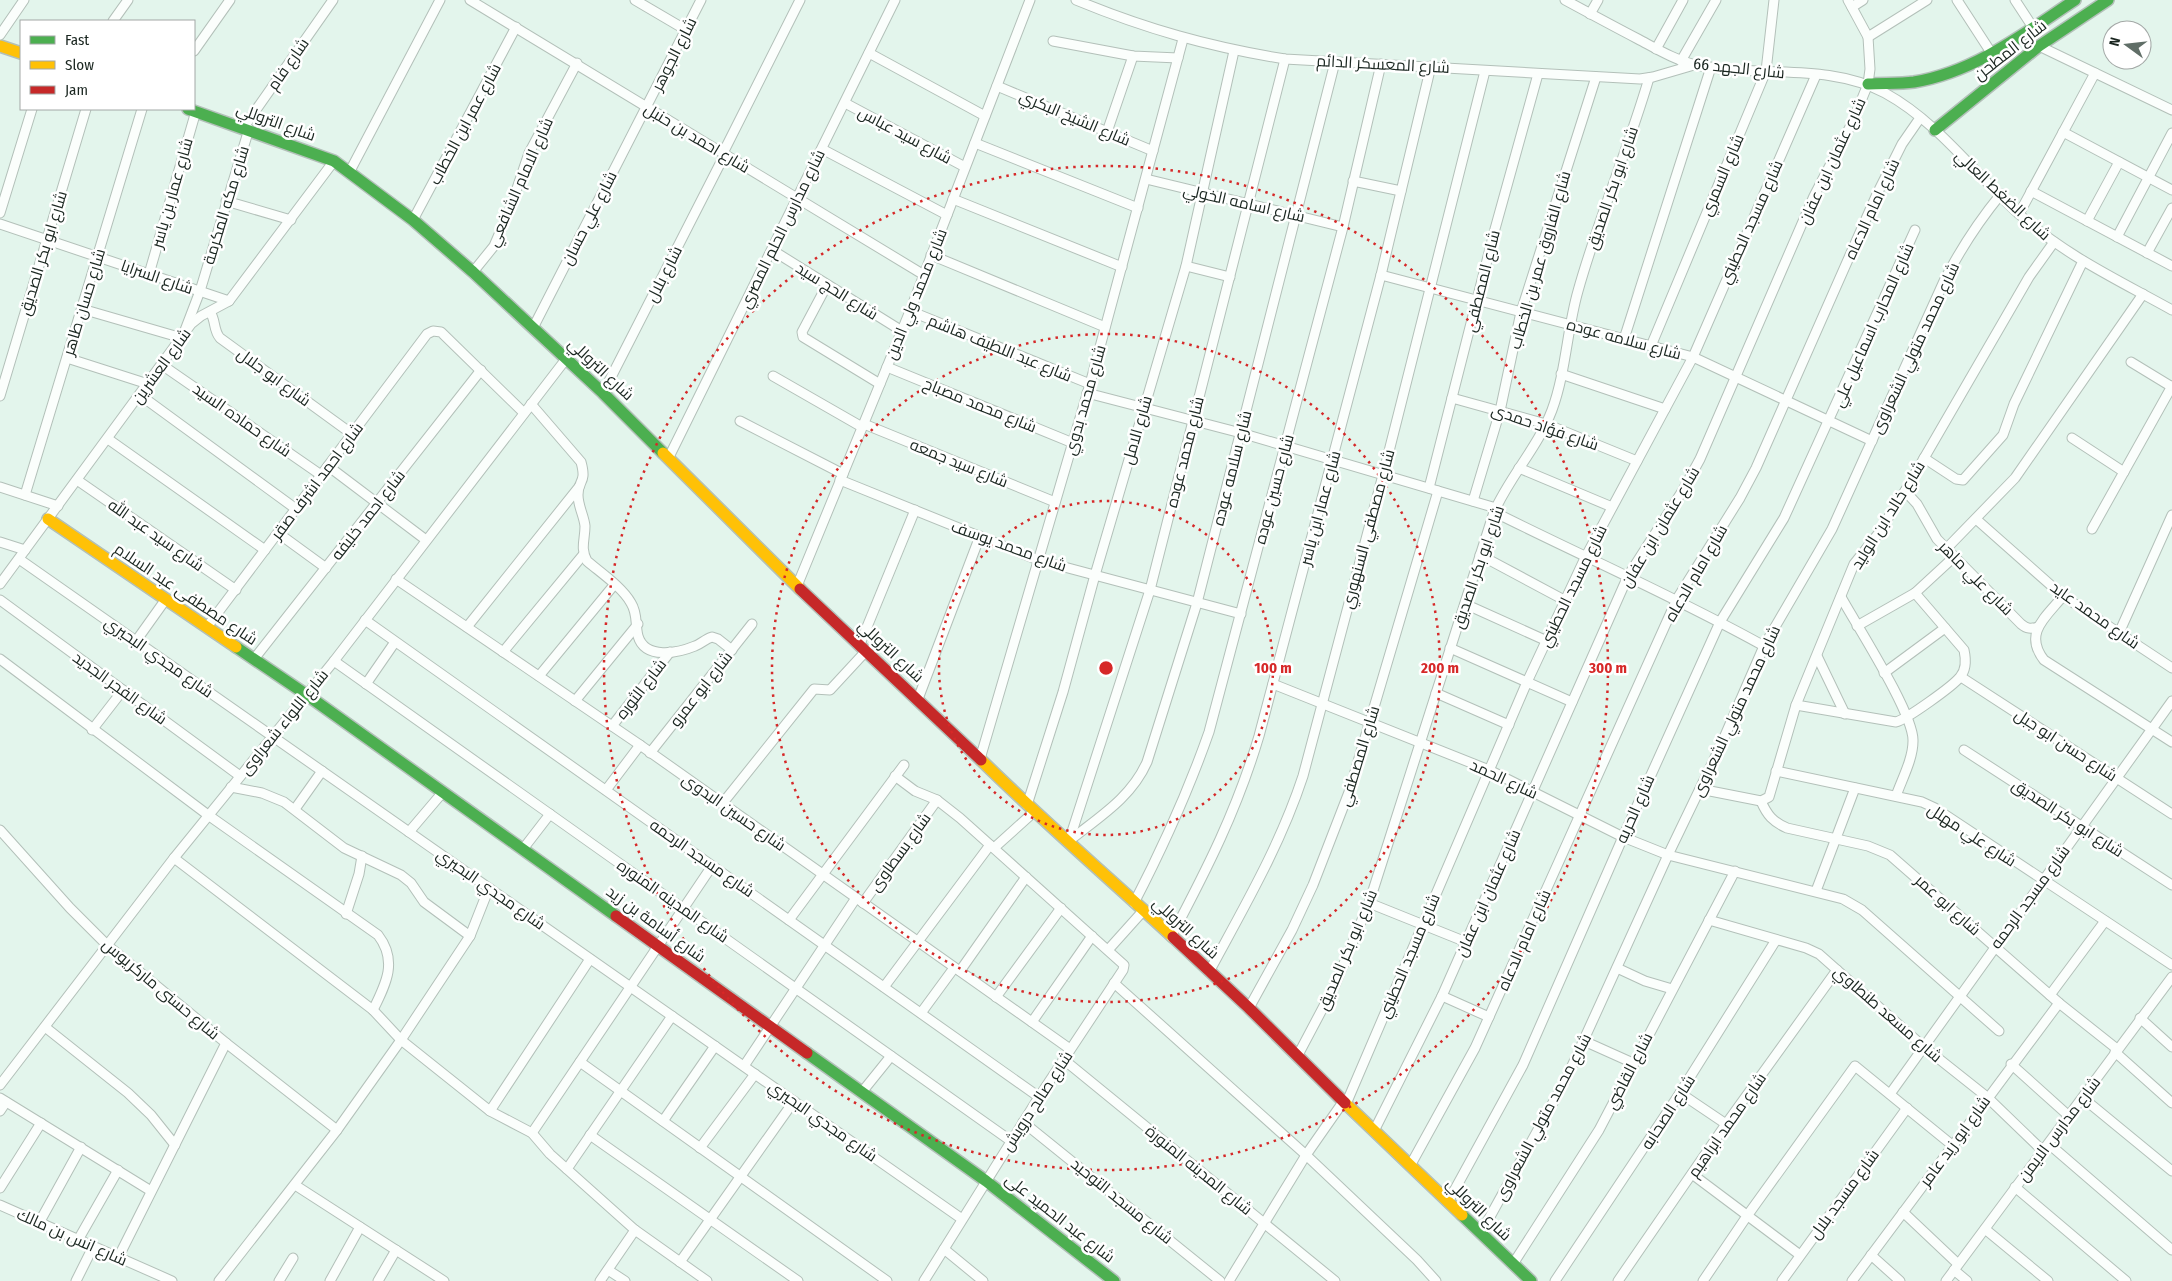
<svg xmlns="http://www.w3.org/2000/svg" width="2172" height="1281" font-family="'Fira Sans Condensed',Cairo,sans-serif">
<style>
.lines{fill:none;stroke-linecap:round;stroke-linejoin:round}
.street-casing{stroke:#b3c0b9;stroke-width:11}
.fast-casing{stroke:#b3c0b9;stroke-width:14}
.slow-casing{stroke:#b3c0b9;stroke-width:14}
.jam-casing{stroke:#b3c0b9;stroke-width:14}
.street{stroke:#fbfefc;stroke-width:9}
.fast{stroke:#4caf50;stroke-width:11}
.slow{stroke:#ffc107;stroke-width:11}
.jam{stroke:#c62828;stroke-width:11}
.ring{fill:none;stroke:#d62828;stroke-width:2.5;stroke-dasharray:2.5 5}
.labels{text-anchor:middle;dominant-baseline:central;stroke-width:5;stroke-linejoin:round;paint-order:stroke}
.street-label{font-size:16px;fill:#1a2620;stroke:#fff}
.centre{fill:#d62828;stroke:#fff;stroke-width:2.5}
.ring-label{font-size:15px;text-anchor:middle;font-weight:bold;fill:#d62828;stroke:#fff;stroke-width:5;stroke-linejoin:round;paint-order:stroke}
</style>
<rect width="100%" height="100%" fill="#e3f5ec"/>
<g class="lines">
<g class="street-casing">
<g id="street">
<path d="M470 0 924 275"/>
<path d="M635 0 686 30"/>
<path d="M1076 0C1146 29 1210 47 1285 59L1640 79 1653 77 1694 65"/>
<path d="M1565 0C1589 13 1613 26 1638 39 1657 49 1675 60 1696 65 1758 78 1828 62 1885 93 1938 122 1975 174 2019 214 2064 255 2120 281 2172 310"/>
<path d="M1957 0 1992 54"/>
<path d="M2015 0 2032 26"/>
<path d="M1852 7 1863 0"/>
<path d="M1590 14 1598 0"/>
<path d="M113 21 128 0"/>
<path d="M0 35 24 0"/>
<path d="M1868 37 1927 0"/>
<path d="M1053 41 1133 56 1178 58"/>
<path d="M2039 46 2172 110"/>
<path d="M1656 49 1683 0"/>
<path d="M194 51 230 0"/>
<path d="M869 53 985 116"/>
<path d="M1681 61 1716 0"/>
<path d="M997 86 1153 151"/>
<path d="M845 103 965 167"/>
<path d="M244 127 333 0"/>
<path d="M1107 132 1133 56"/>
<path d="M2063 132 2172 190"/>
<path d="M975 143 1138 208"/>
<path d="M822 149 947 215"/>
<path d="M723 153 800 0"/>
<path d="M350 171 440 0"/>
<path d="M1146 179 1343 227"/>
<path d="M1353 181 1401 191"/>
<path d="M2031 191 2172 266"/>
<path d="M953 199 1122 267"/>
<path d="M226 201 291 220"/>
<path d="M0 213 32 109"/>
<path d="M2019 214 2095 73"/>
<path d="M413 220 516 27"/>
<path d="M2087 221 2119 162"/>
<path d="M0 224 229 301"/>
<path d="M2117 237 2172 133"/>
<path d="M772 250 902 331"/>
<path d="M2147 253 2172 208"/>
<path d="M931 255 1105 327"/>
<path d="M1186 266 1230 277"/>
<path d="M473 272 494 246 510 209 529 153 577 63"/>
<path d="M149 274 196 111"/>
<path d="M1381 275 1693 357 1872 441"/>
<path d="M827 285 802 332 803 337 880 384"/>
<path d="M82 309 182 338 200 291 249 129"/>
<path d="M910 311 1090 384"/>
<path d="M210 312C216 320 213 330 220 338L352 434"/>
<path d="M533 328 701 0"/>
<path d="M1624 339 1711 67"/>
<path d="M1651 346 1766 71 1774 0"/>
<path d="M67 358 148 384"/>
<path d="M2131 362 2172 387"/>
<path d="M162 365 321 475"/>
<path d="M887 367 1073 443"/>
<path d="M1561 374 1665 409"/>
<path d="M773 376 862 427"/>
<path d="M603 393 725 154"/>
<path d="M1087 393 1241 433 1496 508"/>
<path d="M140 395 296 509"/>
<path d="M0 396 86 109"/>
<path d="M1452 398 1546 424 1637 461"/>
<path d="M531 404 581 462C587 484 578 479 578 495 578 506 584 516 585 526 585 540 580 548 587 561 601 573 622 587 631 603 638 614 635 625 638 636 645 660 678 653 695 646 701 644 705 639 712 637L718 639 732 650"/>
<path d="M740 421 843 474"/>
<path d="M864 424 1055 502"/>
<path d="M2072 438 2124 472"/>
<path d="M108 439 265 550"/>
<path d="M669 457 895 0"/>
<path d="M1924 458 1956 479 1963 480 2003 435 2014 404 2083 261"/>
<path d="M328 466 426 540"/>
<path d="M1519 468 1612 507"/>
<path d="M77 480 236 590"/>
<path d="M840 480 1038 560 1241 614"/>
<path d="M0 487 58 506"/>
<path d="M1429 488 1495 229 1538 74"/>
<path d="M1905 491 1917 504 1937 539 2021 624C2027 629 2031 629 2038 627"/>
<path d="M25 495 142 109"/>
<path d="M1473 501 1500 411 1521 312 1596 77"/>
<path d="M1494 512C1584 557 1676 597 1764 646"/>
<path d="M1976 519 2063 596 2172 668"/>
<path d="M2092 529 2172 386"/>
<path d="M278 533 326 568"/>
<path d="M0 542 25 550"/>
<path d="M1946 549 2015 478 2143 294"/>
<path d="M1480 555 1566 601"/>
<path d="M19 559 962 1219"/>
<path d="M396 579 640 745 1070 1049"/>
<path d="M0 584 191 324 201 316 229 301 334 161"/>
<path d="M797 586 910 311 1030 0"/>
<path d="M2063 596C2046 617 2023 633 2044 660L2172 742"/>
<path d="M1841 597C1857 626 1914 714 1913 741 1913 759 1902 779 1896 796"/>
<path d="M0 600 240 776"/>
<path d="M1465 604 1547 641"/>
<path d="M365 620 1039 1097"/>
<path d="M1857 626 1915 593 1954 557"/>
<path d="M207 627 427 334 433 331 441 332 524 413"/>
<path d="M467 627 579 487"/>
<path d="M2119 633 2172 515"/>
<path d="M136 641 166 599"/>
<path d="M860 644 915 510"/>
<path d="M1450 648 1572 702"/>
<path d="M503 652 583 555"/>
<path d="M1817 656 1845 714"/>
<path d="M0 659 208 815 378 935C398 961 386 984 373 1010"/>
<path d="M254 659 481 370"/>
<path d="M334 661 1011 1141"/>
<path d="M1884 673 1945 628"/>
<path d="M539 676 614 585"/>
<path d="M1961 677 2172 814"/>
<path d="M366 684 395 642"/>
<path d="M1273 684 1489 770 1623 837 1668 855 1843 899 1862 910 1999 1031"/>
<path d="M1436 693 1509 725"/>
<path d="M918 699 980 536"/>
<path d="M575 701 638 624"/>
<path d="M1796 705 1896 722C1907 719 1953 686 1960 677 1967 669 1966 659 1964 650L1915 593"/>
<path d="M612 726 670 652"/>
<path d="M92 730 123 690"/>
<path d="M1964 750 2172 885"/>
<path d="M650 753 752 624"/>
<path d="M980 759 1090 384 1183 39"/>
<path d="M1776 771 1922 802 1935 808 2172 965"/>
<path d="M895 776 915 791 937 800 960 818 1124 965 1123 970 1039 1097 924 1281"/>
<path d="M231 787 262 793 284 802 344 848 401 875 411 883 424 902 470 936"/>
<path d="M1700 789 1761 801 1769 797 1796 705 1854 564 1878 534 1905 491 2029 277 2054 242"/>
<path d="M606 790 640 745"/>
<path d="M1761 801C1767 815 1773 822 1787 828L1868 846 1890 855 2059 1003 2117 1049"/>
<path d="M722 804 814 689 830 690 867 650"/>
<path d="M1027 805 1063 692 1095 575 1186 266 1234 51"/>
<path d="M295 809 322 771"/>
<path d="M0 830 70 908 107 945 226 1043 337 1130"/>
<path d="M409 832 443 792"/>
<path d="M1069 841C1099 817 1131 798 1147 762L1197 603 1335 62"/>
<path d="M1069 841 1150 590 1285 59"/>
<path d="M994 848 1034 812"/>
<path d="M523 849 550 814"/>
<path d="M174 858 373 1010 401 1040 490 1111 532 1133 550 1154 635 1230 707 1281"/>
<path d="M1816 891 1855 788"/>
<path d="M863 903 937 800"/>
<path d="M1134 903C1163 847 1188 792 1209 732L1343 227 1381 64"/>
<path d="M1369 903 1466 942"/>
<path d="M346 914 359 874 362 856"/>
<path d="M789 920 904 765"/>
<path d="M1709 920 1806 948 1819 954 1924 1047 1987 1097 2043 1151"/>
<path d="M1171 937C1207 869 1237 810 1259 736L1381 275 1431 66"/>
<path d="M1108 950 1143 911"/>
<path d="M1617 968 1645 981 1672 989"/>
<path d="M960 971 1026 877"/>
<path d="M1209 972C1244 907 1280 846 1303 776L1383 475 1485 71"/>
<path d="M1114 983 1306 1155 1417 1260 1436 1281"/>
<path d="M884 987 990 845"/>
<path d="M2050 995 2105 921"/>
<path d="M1442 996 1489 1017"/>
<path d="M996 997 1061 908"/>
<path d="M1249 1008 1292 930 1313 885 1349 792 1438 491"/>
<path d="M921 1013 954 968"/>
<path d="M2140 1018 2172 1047"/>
<path d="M1032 1022 1092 936"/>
<path d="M45 1027 128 1093 151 1115 175 1145"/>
<path d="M1584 1041 1633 1063"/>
<path d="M2115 1052 2172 1103"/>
<path d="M1298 1055 1335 985 1369 903 1494 512C1510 476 1538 447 1552 410 1566 372 1567 329 1578 291 1598 219 1628 150 1649 78"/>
<path d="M1063 1059 1335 1281"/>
<path d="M580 1062 887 1281"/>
<path d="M2011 1064 2070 1117"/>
<path d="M744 1066 856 898"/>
<path d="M0 1085 174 858 334 661 566 359"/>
<path d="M862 1092 891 1056"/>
<path d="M1680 1093 1726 1124"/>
<path d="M1890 1094 2172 701"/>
<path d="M0 1098 151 1191"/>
<path d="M2083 1098 2172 1171"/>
<path d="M1346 1104 1527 682 1585 558 1693 357 1816 75"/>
<path d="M0 1111 6 1102"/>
<path d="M490 1111 590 959"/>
<path d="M663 1121 715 1046"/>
<path d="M1023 1122 1220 1281"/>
<path d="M1374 1131 1442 996 1628 576 1683 490 1700 459 1814 196 1852 123 1868 84 1870 69 1868 37 1848 0"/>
<path d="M532 1133 712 866"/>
<path d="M590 1135 798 1281"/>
<path d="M2049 1144 2172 1250"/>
<path d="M700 1148 755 1074"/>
<path d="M1410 1166 1475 1048 1677 599 1740 498 1756 468 1877 194 1902 144 1920 118"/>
<path d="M567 1169 672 1016"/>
<path d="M1692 1174 1800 1255"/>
<path d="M295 1185 444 1281"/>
<path d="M2015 1187 2126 1281"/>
<path d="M0 1188 41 1123"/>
<path d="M1448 1202 1523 1065 1623 837 1720 622 1784 518 1915 230"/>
<path d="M0 1205 172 1281"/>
<path d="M1903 1212 1958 1264"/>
<path d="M39 1223 81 1147"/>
<path d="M1985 1229 2048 1281"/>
<path d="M1481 1233 1566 1079 1668 855 1720 747 1764 646 1832 529 1944 281C1960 250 1978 222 2001 194"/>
<path d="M78 1240 118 1170"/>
<path d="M944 1249 983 1281"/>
<path d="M1871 1255 1900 1281"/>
<path d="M118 1258 226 1043"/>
<path d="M680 1262 794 1101"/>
<path d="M1513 1264 1599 1130 1735 871"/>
<path d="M608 1270 625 1281"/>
<path d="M1954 1270 1967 1281"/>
<path d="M76 1281 93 1247"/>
<path d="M219 1281 337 1130 401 1040 470 936 489 888"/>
<path d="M279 1281 293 1258"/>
<path d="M330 1281 360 1227"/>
<path d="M378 1281 396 1250"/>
<path d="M600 1281 635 1230"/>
<path d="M1229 1281 1306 1155 1343 1102"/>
<path d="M1555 1281 1680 1093 1776 940"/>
<path d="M1618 1281 1726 1124 1837 970"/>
<path d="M1703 1281 1747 1216 1855 1066 1952 1145"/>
<path d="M1782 1281 1907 1108"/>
<path d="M1852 1281 2059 1003"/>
<path d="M1946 1281 2172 977"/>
</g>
</g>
<g class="fast-casing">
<g id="fast">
<path d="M1868 84C1883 83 1899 84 1914 82 1975 72 2025 33 2075 0"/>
<path d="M188 109 334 161 413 220 473 272 603 393 663 453"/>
<path d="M1935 130 2039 46 2108 0"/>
<path d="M236 647 307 695 616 916"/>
<path d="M807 1053 986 1181 1114 1281"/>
<path d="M1462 1215 1531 1281"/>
</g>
</g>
<g class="slow-casing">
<g id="slow">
<path d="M0 46 21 53"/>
<path d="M663 453 800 589"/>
<path d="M48 519 236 647"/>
<path d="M981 760C1043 821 1109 878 1173 937"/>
<path d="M1345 1103 1462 1215"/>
</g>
</g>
<g class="jam-casing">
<g id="jam">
<path d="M800 589 981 760"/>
<path d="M616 916 807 1053"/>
<path d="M1173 937 1249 1008 1345 1103"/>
</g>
</g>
<use href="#street" class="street"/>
<use href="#fast" class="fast"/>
<use href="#slow" class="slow"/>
<use href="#jam" class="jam"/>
</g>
<g class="ring">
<circle cx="1106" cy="668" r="167"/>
<circle cx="1106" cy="668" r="334"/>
<circle cx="1106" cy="668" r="502"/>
</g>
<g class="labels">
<g class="street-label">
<text transform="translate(2010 50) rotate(-38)">شارع المطحن</text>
<text transform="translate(674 54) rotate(-63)">شارع الجوهر</text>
<text transform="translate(288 64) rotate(-55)">شارع فام</text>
<text transform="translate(1383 64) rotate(3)">شارع المعسكر الدائم</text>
<text transform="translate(1739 68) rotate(6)">شارع الجهد 66</text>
<text transform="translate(1075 118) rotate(23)">شارع الشيخ البكري</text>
<text transform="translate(276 122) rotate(20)">شارع التروللي</text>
<text transform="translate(465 124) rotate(-62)">شارع عمر ابن الخطاب</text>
<text transform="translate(905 135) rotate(28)">شارع سيد عباس</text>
<text transform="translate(697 138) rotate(31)">شارع احمد بن حنبل</text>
<text transform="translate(1832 161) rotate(-65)">شارع عثمان ابن عفان</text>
<text transform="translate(1722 175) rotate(-67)">شارع السمري</text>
<text transform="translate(520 182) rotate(-66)">شارع الامام الشافعي</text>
<text transform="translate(1612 188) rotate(-71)">شارع ابو بكر الصديق</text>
<text transform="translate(172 193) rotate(-74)">شارع عمار بن ياسر</text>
<text transform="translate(2003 195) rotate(43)">شارع الضغط العالي</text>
<text transform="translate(1244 203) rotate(13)">شارع اسامه الخولي</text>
<text transform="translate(226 205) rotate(-73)">شارع مكه المكرمة</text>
<text transform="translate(1872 209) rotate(-65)">شارع امام الدعاه</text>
<text transform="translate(589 218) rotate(-63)">شارع علي حسان</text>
<text transform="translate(1751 222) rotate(-66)">شارع مسجد الحطيني</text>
<text transform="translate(782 229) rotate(-64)">شارع مدارس الحلم المصري</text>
<text transform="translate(43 253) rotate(-73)">شارع ابو بكر الصديق</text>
<text transform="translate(1540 260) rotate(-74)">شارع الفاروق عمر بن الخطاب</text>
<text transform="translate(664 274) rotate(-63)">شارع بلال</text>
<text transform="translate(157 277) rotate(19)">شارع السرايا</text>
<text transform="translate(1482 281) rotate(-76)">شارع المصطفي</text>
<text transform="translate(837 291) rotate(32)">شارع الحج سيد</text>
<text transform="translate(916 294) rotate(-68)">شارع محمد ولي الدين</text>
<text transform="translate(84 302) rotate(-73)">شارع حسان طاهر</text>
<text transform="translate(1873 325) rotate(-66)">شارع المحارب اسماعيل علي</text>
<text transform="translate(1624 339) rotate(15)">شارع سلامه عوده</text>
<text transform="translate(1000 348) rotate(22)">شارع عبد اللطيف هاشم</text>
<text transform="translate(1915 348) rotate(-65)">شارع محمد متولي الشعراوى</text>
<text transform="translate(161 366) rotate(-54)">شارع العشرين</text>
<text transform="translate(601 369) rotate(43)">شارع التروللي</text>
<text transform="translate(274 377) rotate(36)">شارع ابو جلال</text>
<text transform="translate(1085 400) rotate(-74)">شارع محمد بدوي</text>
<text transform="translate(980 405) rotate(22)">شارع محمد مصباح</text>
<text transform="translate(242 420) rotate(35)">شارع حماده السيد</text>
<text transform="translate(1545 427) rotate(19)">شارع فؤاد حمدى</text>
<text transform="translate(1137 430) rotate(-74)">شارع الامل</text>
<text transform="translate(1185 452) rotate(-76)">شارع محمد عوده</text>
<text transform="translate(959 463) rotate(22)">شارع سيد جمعه</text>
<text transform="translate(1232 468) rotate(-76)">شارع سلامه عوده</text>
<text transform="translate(317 481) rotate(-53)">شارع احمد اشرف صقر</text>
<text transform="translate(1274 489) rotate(-75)">شارع حسين عوده</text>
<text transform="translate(1320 508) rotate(-75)">شارع عمار ابن ياسر</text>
<text transform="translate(368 515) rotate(-52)">شارع احمد خليفه</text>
<text transform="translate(1888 515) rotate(-58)">شارع خالد ابن الوليد</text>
<text transform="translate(1660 527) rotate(-59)">شارع عثمان ابن عفان</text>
<text transform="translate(1368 529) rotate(-75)">شارع مصطفي السنهوري</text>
<text transform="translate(156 535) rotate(35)">شارع سيد عبد الله</text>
<text transform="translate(1009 546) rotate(20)">شارع محمد يوسف</text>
<text transform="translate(1478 567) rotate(-71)">شارع ابو بكر الصديق</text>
<text transform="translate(1696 573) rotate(-60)">شارع امام الدعاه</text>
<text transform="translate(1976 578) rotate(45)">شارع علي ماهر</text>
<text transform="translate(1573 586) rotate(-64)">شارع مسجد الحطيني</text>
<text transform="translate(186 594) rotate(34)">شارع مصطفى عبد السلام</text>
<text transform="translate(2095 615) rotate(35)">شارع محمد عايد</text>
<text transform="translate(891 651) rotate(43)">شارع التروللي</text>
<text transform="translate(159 657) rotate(35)">شارع مجدي البحيري</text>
<text transform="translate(120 688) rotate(36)">شارع الفجر الجديد</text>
<text transform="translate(641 689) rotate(-52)">شارع الثوره</text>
<text transform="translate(701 689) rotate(-52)">شارع ابو عمرو</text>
<text transform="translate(1736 711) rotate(-65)">شارع محمد متولي الشعراوى</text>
<text transform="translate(284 722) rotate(-51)">شارع اللواء شعراوى</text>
<text transform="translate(2066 745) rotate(33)">شارع حسن ابو جبل</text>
<text transform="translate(1359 756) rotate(-73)">شارع المصطفي</text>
<text transform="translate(1504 779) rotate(25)">شارع الحمد</text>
<text transform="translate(1635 809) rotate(-66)">شارع الحريه</text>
<text transform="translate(734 812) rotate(35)">شارع حسين البدوى</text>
<text transform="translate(2068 818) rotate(33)">شارع ابو بكر الصديق</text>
<text transform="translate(1972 835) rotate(33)">شارع علي مهلل</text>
<text transform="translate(900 852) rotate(-54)">شارع بسطاوى</text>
<text transform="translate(702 858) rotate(35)">شارع مسجد الرحمه</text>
<text transform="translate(491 889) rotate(35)">شارع مجدي البحيري</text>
<text transform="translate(1488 893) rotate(-66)">شارع عثمان ابن عفان</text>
<text transform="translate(2030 897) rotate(-54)">شارع مسجد الرحمه</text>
<text transform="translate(673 901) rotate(35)">شارع المدينه المنوره</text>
<text transform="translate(1948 905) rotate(42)">شارع ابو عمر</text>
<text transform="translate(656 924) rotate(36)">شارع أسامة بن زيد</text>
<text transform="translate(1186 928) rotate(42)">شارع التروللي</text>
<text transform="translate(1524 940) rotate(-66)">شارع امام الدعاه</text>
<text transform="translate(1347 950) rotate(-67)">شارع ابو بكر الصديق</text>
<text transform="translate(1409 956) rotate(-67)">شارع مسجد الحطيني</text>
<text transform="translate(161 989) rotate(40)">شارع حسنى ماركريوس</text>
<text transform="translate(1888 1014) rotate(41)">شارع مسعد طنطاوي</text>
<text transform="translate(1629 1071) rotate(-63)">شارع القاضي</text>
<text transform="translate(1037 1101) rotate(-57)">شارع صالح درويش</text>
<text transform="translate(1668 1112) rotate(-57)">شارع الصحابه</text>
<text transform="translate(1543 1117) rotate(-62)">شارع محمد متولي الشعراوى</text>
<text transform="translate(823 1121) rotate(35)">شارع مجدي البحيري</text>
<text transform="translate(1727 1125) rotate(-55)">شارع محمد ابراهيم</text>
<text transform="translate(2059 1129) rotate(-53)">شارع مدارس الايمن</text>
<text transform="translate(1955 1141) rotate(-54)">شارع ابو زيد عامر</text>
<text transform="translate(1199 1170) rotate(39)">شارع المدينه المنورة</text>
<text transform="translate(1844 1194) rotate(-54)">شارع مسجد بلال</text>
<text transform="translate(1122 1201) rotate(39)">شارع مسجد التوحيد</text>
<text transform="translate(1479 1209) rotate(44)">شارع التروللي</text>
<text transform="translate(1060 1218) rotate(38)">شارع عبد الحميد على</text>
<text transform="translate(72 1237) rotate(24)">شارع انس بن مالك</text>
</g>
</g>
<circle cx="1106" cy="668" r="8" class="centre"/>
<g class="ring-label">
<text x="1273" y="673">100 m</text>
<text x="1440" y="673">200 m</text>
<text x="1608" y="673">300 m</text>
</g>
<rect x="20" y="20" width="175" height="90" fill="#ffffff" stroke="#a3a8a6"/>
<rect x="30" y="36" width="25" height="8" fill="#4caf50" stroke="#a3a8a6"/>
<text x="65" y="45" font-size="15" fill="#1a2620">Fast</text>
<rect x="30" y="61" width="25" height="8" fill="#ffc107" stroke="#a3a8a6"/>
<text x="65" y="70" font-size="15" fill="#1a2620">Slow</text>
<rect x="30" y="86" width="25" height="8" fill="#c62828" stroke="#a3a8a6"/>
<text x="65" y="95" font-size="15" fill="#1a2620">Jam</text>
<g transform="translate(2127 45) rotate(285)"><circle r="24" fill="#ffffff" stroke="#a3a8a6"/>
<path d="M0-4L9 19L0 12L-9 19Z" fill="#606e67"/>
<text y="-8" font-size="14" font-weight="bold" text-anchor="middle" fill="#1a2620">N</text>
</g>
</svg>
